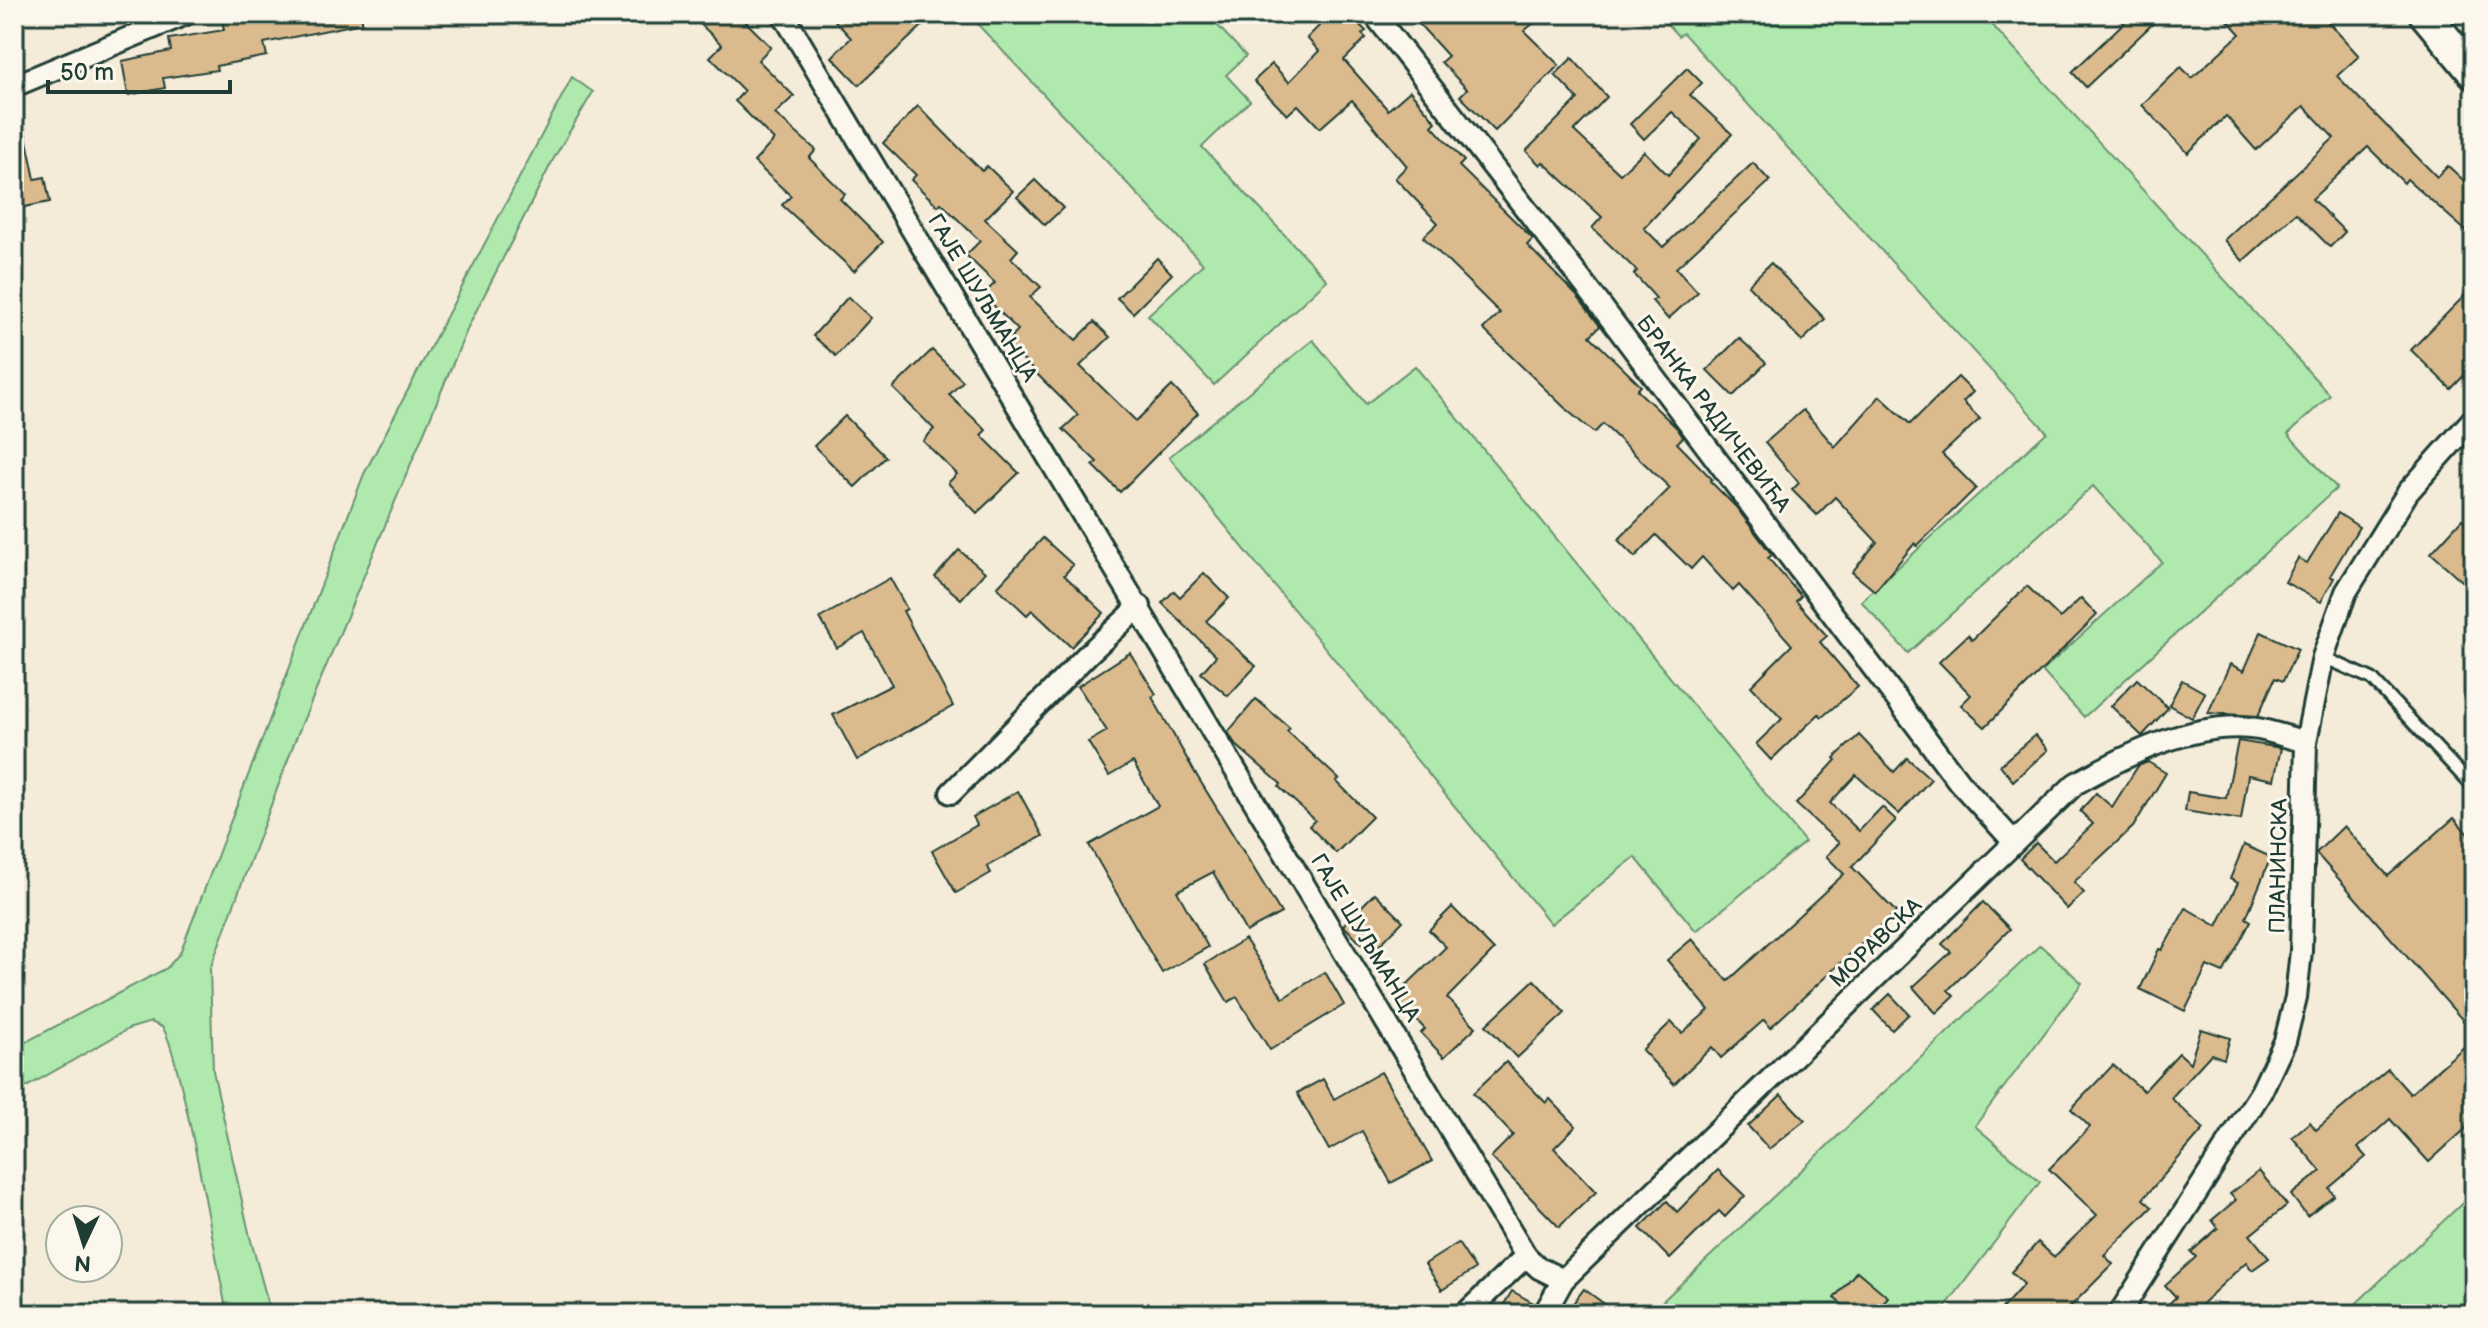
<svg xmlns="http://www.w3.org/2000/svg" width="2488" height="1328" font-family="'Balsamiq Sans',sans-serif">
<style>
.green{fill:#b0e9ae;stroke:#689371;stroke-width:2}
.building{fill:#dbbb8e;stroke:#1f3d34;stroke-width:2}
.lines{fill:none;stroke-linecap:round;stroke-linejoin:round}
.lane-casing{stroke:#1f3d34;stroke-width:16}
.street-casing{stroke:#1f3d34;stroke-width:26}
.secondary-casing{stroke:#1f3d34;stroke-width:36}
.lane{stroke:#fbf7ec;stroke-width:10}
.street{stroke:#fbf7ec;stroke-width:20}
.secondary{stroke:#fbf7ec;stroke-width:30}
.labels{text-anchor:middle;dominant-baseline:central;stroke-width:6;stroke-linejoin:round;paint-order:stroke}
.street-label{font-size:22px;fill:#1f3d34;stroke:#fbf7ec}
</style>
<rect width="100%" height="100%" fill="#f5ebd9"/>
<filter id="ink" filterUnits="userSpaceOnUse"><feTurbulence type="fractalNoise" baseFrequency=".0125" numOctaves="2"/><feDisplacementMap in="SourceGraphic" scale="16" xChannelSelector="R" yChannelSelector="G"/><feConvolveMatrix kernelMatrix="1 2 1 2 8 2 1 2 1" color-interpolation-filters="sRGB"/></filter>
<g filter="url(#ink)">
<g class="green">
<path d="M968 14H1207L1246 56 1226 75 1250 101 1202 147 1327 280 1214 385 1148 315 1203 264Z"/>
<path d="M1658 14H1982L2330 395 2288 434 2337 488 2084 717 2042 671 2162 562 2093 486 1908 653 1861 601 2047 432 1683 33 1678 36Z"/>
<path d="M572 77 593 92 554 158 469 325 296 738 210 969 213 1071 250 1237 271 1314H227C219 1274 179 1045 162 1027 161 1027 151 1022 151 1022L128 1029 14 1094V1048L167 968 180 953 364 474Z"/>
<path d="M1313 340 1366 404 1415 366 1805 842 1696 931 1635 857 1551 924 1169 457Z"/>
<path d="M2040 945 2082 983 1975 1126 2040 1182 1940 1314H1649Z"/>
<path d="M2474 1192V1314H2345Z"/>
</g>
<g class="building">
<path d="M246 14H362V23L264 43 267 56 216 66 217 70 163 78 165 88 128 95 122 61 171 51 169 39 224 30 222 19Z"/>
<path d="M690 14H738L771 47 758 60 794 96 775 114 816 150 809 158 845 194 840 199 883 242 854 271 782 205 791 196 754 162 774 140 735 101 744 91 710 57 722 45Z"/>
<path d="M829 14H935L859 85 832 57 851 38Z"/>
<path d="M1331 14H1348L1366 31 1362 34 1366 38 1344 60 1388 110 1410 91 1436 122 1432 126 1464 161 1459 166 1530 236 1533 239 1527 245 1577 296 1600 326 1590 336 1641 386 1637 390 1677 428 1683 437 1677 443 1712 479 1710 481 1736 507 1772 555 1768 558 1801 596 1796 601 1827 636 1820 642 1858 687 1822 717 1819 714 1771 760 1756 744 1782 719 1751 686 1792 645 1739 585 1733 591 1702 557 1691 569 1656 535 1635 557 1618 540 1670 488 1603 424 1594 433 1568 411 1483 329 1500 313 1423 237 1438 223 1395 178 1407 166 1352 100 1320 128 1298 105 1287 115 1254 81 1272 64 1289 82 1319 51 1307 38Z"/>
<path d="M1410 14H1545L1524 31 1559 65 1495 131 1460 96 1467 89 1441 62 1448 56Z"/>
<path d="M2133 14H2163L2086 87 2072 72Z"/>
<path d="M2222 14H2321L2359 56 2337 76 2437 177 2448 166 2474 190V238L2407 179 2404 183 2368 147 2312 199 2345 232 2330 247 2296 213 2243 261 2224 240 2334 138 2304 106 2256 150 2226 116 2188 153 2142 105 2181 67 2192 78 2240 34Z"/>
<path d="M1572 58 1607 97 1574 131 1620 174 1644 151 1668 175 1701 139 1672 112 1644 139 1630 124 1687 68 1702 83 1690 95 1732 134 1644 228 1663 247 1753 163 1770 181 1676 268 1698 292 1668 319 1652 301 1656 298 1634 274 1637 271 1592 228 1602 217 1543 162 1540 165 1526 151 1578 99 1555 75Z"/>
<path d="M918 106 982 171 987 166 1013 191 985 219 1018 250 1011 258 1041 287 1030 297 1076 340 1094 322 1110 337 1080 366 1136 421 1172 386 1198 413 1120 492 1093 465 1097 462 1063 429 1078 415 1006 343 1018 330 983 295 995 283 966 255 980 241 941 203 938 206 911 180 916 175 883 143Z"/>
<path d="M23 122 35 179 45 177 50 202 14 209V123Z"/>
<path d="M1035 180 1063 208 1045 225 1017 197Z"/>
<path d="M1157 258 1172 274 1133 313 1117 298Z"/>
<path d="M1771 263 1825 319 1802 341 1748 285Z"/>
<path d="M2474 286V365L2451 389 2411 350Z"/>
<path d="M848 297 871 318 836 356 813 336Z"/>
<path d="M1739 338 1766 363 1733 396 1707 370Z"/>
<path d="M932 350 963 381 949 395 986 430 981 435 1019 473 977 513 948 483 957 474 923 441 934 429 893 388Z"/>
<path d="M1958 377 1973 392 1963 402 1980 419 1942 454 1976 488 1917 546 1915 543 1875 591 1852 572 1877 542 1835 497 1817 515 1792 490 1799 483 1765 443 1803 410 1835 447 1880 396 1910 424Z"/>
<path d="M845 416 886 457 855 487 814 446Z"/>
<path d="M2338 513 2359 527 2330 576 2334 578 2321 602 2285 582 2298 558 2307 563Z"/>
<path d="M2462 519 2474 530V592L2431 553Z"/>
<path d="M1043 538 1073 565 1064 575 1104 613 1071 647 1032 610 1027 615 997 587Z"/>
<path d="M959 550 985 572 961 599 935 577Z"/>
<path d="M1204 573 1229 598 1206 621 1256 666 1228 696 1201 673 1216 656 1162 603 1174 591 1180 597Z"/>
<path d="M890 578 907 609 903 611 953 706 857 760 833 715 892 685 864 633 837 648 820 618Z"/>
<path d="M2027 586 2060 618 2081 598 2097 615 1985 727 1961 705 1971 695 1939 662 1968 635 1972 640Z"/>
<path d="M2261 632 2298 649 2283 681 2275 678 2258 716 2208 713 2230 664 2244 671Z"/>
<path d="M1130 653 1156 694 1152 697 1194 771 1281 913 1246 932 1213 872 1177 891 1208 947 1162 973 1089 845 1158 806 1133 762 1109 776 1088 742 1107 731 1078 686Z"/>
<path d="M2137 679 2168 708 2142 736 2111 706Z"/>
<path d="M2182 680 2205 693 2192 718 2169 705Z"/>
<path d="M1256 699 1290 728 1287 731 1339 779 1336 781 1372 817 1336 853 1309 826 1315 820 1279 787 1281 784 1235 744 1228 732Z"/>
<path d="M1859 735 1894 772 1907 758 1931 779 1899 814 1856 775 1830 803 1859 831 1882 807 1896 820 1852 867 1896 912 1770 1028 1764 1020 1721 1058 1712 1047 1674 1084 1642 1050 1671 1022 1682 1033 1709 1010 1667 960 1692 939 1728 981 1844 874 1826 856 1839 843 1796 804 1836 760 1834 758Z"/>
<path d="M2035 735 2048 750 2013 781 2000 765Z"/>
<path d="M2238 741 2281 748 2274 780 2248 775 2241 820 2185 811 2188 792 2226 798Z"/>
<path d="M2148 762 2166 773 2133 827 2074 882 2084 893 2067 909 2020 859 2036 843 2054 861 2093 824 2080 811 2096 793 2112 807 2138 766Z"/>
<path d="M1018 791 1043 836 987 866 991 873 956 893 932 851 977 825 973 817Z"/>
<path d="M2454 818 2474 841V1033L2316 853 2344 826 2388 876Z"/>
<path d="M2244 845 2271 857 2246 918 2251 921 2223 973 2207 966 2185 1011 2140 989 2159 949 2162 950 2186 908 2217 926 2238 883 2230 879Z"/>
<path d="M1375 893 1403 921 1371 954 1343 925Z"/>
<path d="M1983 902 2010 929 1948 990 1954 996 1936 1013 1913 987 1951 952 1942 944Z"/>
<path d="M1452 907 1494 950 1447 998 1476 1027 1444 1057 1421 1033 1425 1029 1394 997 1446 947 1429 930Z"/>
<path d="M1245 939 1283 998 1325 972 1344 1005 1270 1050 1237 997 1228 1002 1205 964Z"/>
<path d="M1534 980 1565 1013 1517 1058 1486 1025Z"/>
<path d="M1890 994 1909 1014 1892 1030 1873 1010Z"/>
<path d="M2201 1029 2230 1038 2224 1059 2211 1054 2171 1098 2204 1129 2143 1199 2152 1207 2104 1255 2113 1264 2063 1314H1997L2024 1284 2011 1272 2038 1242 2054 1257 2097 1215 2049 1169 2090 1127 2071 1109 2113 1065 2144 1091 2179 1053 2190 1063Z"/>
<path d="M2464 1047 2474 1058V1121L2429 1162 2390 1119 2358 1148 2366 1157 2329 1188 2334 1195 2307 1216 2291 1195 2321 1171 2292 1137 2310 1122 2316 1130 2388 1069 2410 1094Z"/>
<path d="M1506 1062 1546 1103 1550 1099 1576 1126 1554 1148 1596 1192 1559 1227 1491 1157 1513 1135 1473 1093Z"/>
<path d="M1381 1072 1432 1161 1391 1183 1362 1131 1329 1150 1297 1093 1323 1079 1334 1099Z"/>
<path d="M1781 1095 1805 1120 1769 1149 1748 1126Z"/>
<path d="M1718 1170 1745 1196 1725 1217 1719 1211 1670 1259 1640 1228 1667 1201 1677 1212Z"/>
<path d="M2259 1171 2287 1205 2250 1235 2269 1258 2252 1270 2246 1262 2191 1314H2158L2176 1297 2165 1285 2196 1257 2191 1252 2218 1228 2212 1220 2236 1200 2230 1194Z"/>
<path d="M1458 1243 1475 1269 1442 1290 1425 1264Z"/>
<path d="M1857 1271 1888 1297 1873 1314H1854L1834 1298Z"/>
<path d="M1584 1289 1618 1314H1565Z"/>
<path d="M1512 1291 1535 1304 1531 1314H1498Z"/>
</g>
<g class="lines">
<g class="lane-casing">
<path id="lane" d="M2323 657 2372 679 2474 788"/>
</g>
<g class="street-casing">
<g id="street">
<path d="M783 14 1526 1256 1539 1268 1563 1280"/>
<path d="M1374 14 1592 294 1959 782 2014 842"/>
<path d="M14 86 186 14"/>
<path d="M951 793 1087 655 1140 606"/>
<path d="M1465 1314 1526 1256"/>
<path d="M1544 1314 1563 1280 2075 784C2126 755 2197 719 2258 729 2274 732 2290 738 2306 742"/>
<path d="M2119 1314 2261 1092 2285 1041 2296 997 2301 951 2306 742 2323 657 2346 592 2408 492 2474 418"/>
</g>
</g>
<g class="secondary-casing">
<path id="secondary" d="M2425 14 2474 73"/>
</g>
<use href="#lane" class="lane"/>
<use href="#street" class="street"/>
<use href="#secondary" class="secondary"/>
</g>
</g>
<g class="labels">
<g class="street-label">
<text transform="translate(982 298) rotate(59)">ГАЈЕ ШУЉМАНЦА</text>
<text transform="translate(1713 414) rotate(53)">БРАНКА РАДИЧЕВИЋА</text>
<text transform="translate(2279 866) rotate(-89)">ПЛАНИНСКА</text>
<text transform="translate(1365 938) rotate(59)">ГАЈЕ ШУЉМАНЦА</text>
<text transform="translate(1876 943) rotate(-44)">МОРАВСКА</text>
</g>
</g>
<rect width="2488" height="1328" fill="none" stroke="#fbf7ec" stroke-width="48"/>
<rect x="24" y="24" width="2440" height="1280" fill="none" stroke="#1f3d34" stroke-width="3" filter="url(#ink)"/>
<g transform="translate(84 1244) rotate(184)"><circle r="38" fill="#fbf7ec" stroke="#a3ada2" stroke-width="2"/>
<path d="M0-6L14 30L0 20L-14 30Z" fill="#1f3d34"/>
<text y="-12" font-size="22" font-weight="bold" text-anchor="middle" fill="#1f3d34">N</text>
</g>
<path d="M48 80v12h182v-12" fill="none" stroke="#1f3d34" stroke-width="4"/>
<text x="60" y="80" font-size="24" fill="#1f3d34" stroke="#fbf7ec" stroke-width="6" paint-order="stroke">50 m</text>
</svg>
